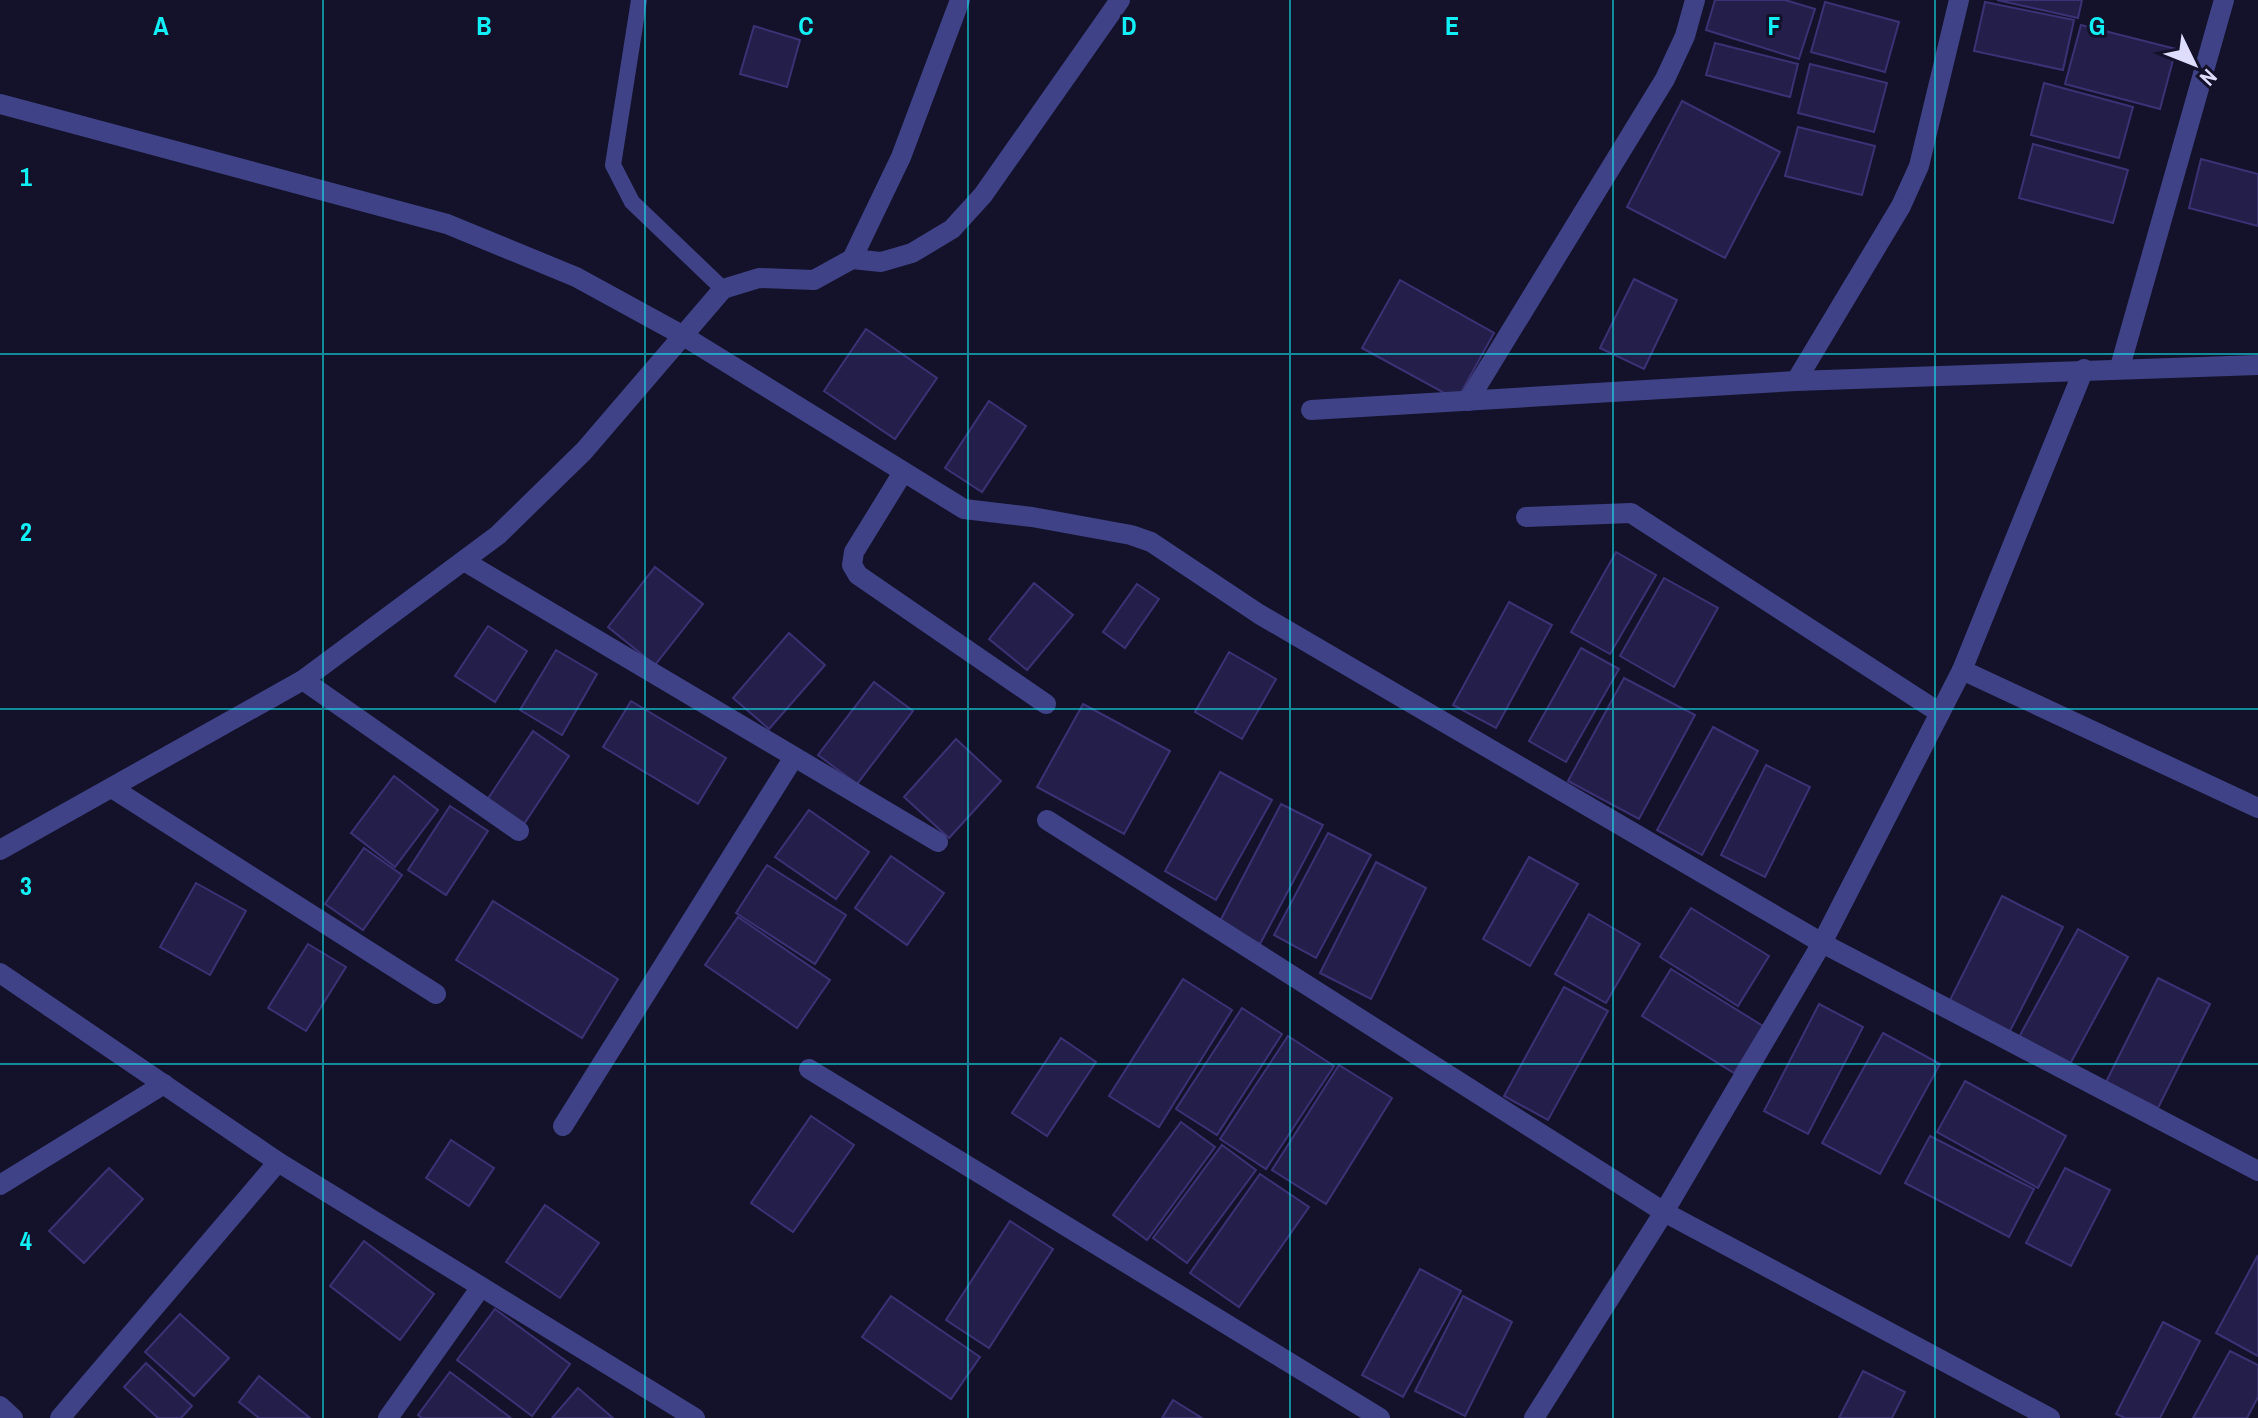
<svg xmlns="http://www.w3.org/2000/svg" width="2258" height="1418" font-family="'Archivo Narrow',sans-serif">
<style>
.building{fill:#241f4a;stroke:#3a3275;stroke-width:2}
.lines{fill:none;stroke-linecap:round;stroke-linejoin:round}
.lane{stroke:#3f4287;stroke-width:16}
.street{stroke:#3f4287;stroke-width:20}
.grid{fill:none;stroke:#11f0f6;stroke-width:2;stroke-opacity:0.55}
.grid-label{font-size:26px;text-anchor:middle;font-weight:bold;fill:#11f0f6;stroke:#14122a;stroke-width:6;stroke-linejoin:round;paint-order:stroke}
</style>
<rect width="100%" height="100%" fill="#14122a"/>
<g class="building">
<path d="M1715 0H1785L1815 9 1799 59 1706 30Z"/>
<path d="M1997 0H2082L2078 18Z"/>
<path d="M1825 2 1899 22 1885 72 1811 52Z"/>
<path d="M1985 2 2074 20 2063 70 1974 51Z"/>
<path d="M2081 25 2176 49 2160 109 2065 84Z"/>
<path d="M754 26 800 40 787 87 740 74Z"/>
<path d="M1715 43 1798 64 1790 97 1706 75Z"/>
<path d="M1810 64 1887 83 1874 132 1798 113Z"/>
<path d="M2044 83 2133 107 2119 158 2031 135Z"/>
<path d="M1682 101 1780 152 1725 258 1627 207Z"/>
<path d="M1798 127 1875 146 1862 195 1785 176Z"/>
<path d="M2033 144 2128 170 2113 223 2019 198Z"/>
<path d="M2201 159 2258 174V226L2189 208Z"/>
<path d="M1634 279 1677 300 1644 369 1600 348Z"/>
<path d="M1400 280 1494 333 1457 400 1362 348Z"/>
<path d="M866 329 937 378 895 439 824 391Z"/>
<path d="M989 401 1026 426 982 492 945 468Z"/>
<path d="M1616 552 1656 575 1610 654 1571 632Z"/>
<path d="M655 567 703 604 655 665 608 627Z"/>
<path d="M1664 578 1718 608 1674 687 1620 656Z"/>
<path d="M1034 583 1073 615 1027 670 989 639Z"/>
<path d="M1137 584 1159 599 1125 648 1103 632Z"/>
<path d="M1509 602 1552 625 1496 728 1453 705Z"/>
<path d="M488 626 527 651 495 702 455 676Z"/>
<path d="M789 633 825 665 769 729 733 698Z"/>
<path d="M1581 648 1619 669 1566 762 1529 741Z"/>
<path d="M556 650 597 674 562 735 520 710Z"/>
<path d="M1229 652 1276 679 1242 739 1195 712Z"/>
<path d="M1624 678 1695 715 1639 819 1568 781Z"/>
<path d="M874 682 913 711 857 784 818 755Z"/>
<path d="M631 701 726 758 698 804 603 747Z"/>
<path d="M1083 704 1170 751 1124 834 1037 787Z"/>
<path d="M1713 727 1758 751 1702 855 1657 830Z"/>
<path d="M533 731 569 756 524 824 487 800Z"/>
<path d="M956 739 1001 781 949 838 904 797Z"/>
<path d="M1766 765 1810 787 1765 877 1721 855Z"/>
<path d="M1220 772 1272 800 1216 900 1165 871Z"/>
<path d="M394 776 438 810 395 867 351 833Z"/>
<path d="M1281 804 1323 825 1260 944 1219 923Z"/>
<path d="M450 806 488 831 446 895 408 870Z"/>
<path d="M809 810 869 852 836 899 775 857Z"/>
<path d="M1328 833 1371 855 1316 958 1274 935Z"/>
<path d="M364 848 402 875 363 930 325 904Z"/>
<path d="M891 856 944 893 907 945 855 908Z"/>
<path d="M1529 857 1578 884 1530 966 1483 939Z"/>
<path d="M1376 862 1426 888 1371 999 1320 973Z"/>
<path d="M767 865 846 915 815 964 736 913Z"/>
<path d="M196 883 246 911 210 975 160 947Z"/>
<path d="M2002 896 2063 927 2008 1035 1948 1004Z"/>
<path d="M493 901 618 979 582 1038 456 960Z"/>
<path d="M1691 908 1769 956 1738 1006 1660 957Z"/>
<path d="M1589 914 1640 944 1606 1003 1555 974Z"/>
<path d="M738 917 830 980 797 1028 705 965Z"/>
<path d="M2078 929 2128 957 2070 1064 2019 1037Z"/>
<path d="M308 944 346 967 306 1031 268 1008Z"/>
<path d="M1671 969 1763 1026 1734 1073 1642 1016Z"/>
<path d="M2158 978 2210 1004 2158 1108 2106 1082Z"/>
<path d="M1183 979 1232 1010 1159 1127 1109 1096Z"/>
<path d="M1564 987 1608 1011 1548 1120 1504 1096Z"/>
<path d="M1819 1004 1863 1027 1808 1134 1764 1111Z"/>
<path d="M1242 1008 1282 1034 1217 1135 1176 1109Z"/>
<path d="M1883 1033 1940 1064 1880 1174 1822 1143Z"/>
<path d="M1288 1036 1334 1066 1266 1169 1220 1139Z"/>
<path d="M1061 1038 1096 1062 1047 1136 1012 1113Z"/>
<path d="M1339 1065 1392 1098 1326 1204 1272 1170Z"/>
<path d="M1965 1081 2066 1136 2038 1188 1937 1132Z"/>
<path d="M811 1116 854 1145 793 1232 751 1203Z"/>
<path d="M1181 1122 1215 1147 1147 1240 1113 1215Z"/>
<path d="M1930 1136 2034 1189 2009 1237 1905 1183Z"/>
<path d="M451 1140 494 1168 469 1206 426 1178Z"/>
<path d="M1222 1145 1256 1170 1187 1263 1153 1238Z"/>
<path d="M109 1168 143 1199 84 1263 49 1231Z"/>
<path d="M2065 1168 2110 1190 2071 1266 2026 1243Z"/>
<path d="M1260 1174 1309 1207 1239 1307 1190 1273Z"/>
<path d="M545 1205 599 1243 560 1298 506 1262Z"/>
<path d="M1010 1221 1053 1249 989 1348 946 1320Z"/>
<path d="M364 1241 434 1294 400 1340 330 1286Z"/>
<path d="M2258 1255V1356L2216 1333Z"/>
<path d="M1420 1269 1461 1291 1403 1397 1362 1375Z"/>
<path d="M891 1296 980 1357 951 1399 862 1337Z"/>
<path d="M1463 1296 1512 1322 1465 1416 1415 1391Z"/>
<path d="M495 1309 570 1364 532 1416 457 1360Z"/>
<path d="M180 1314 229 1358 194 1396 145 1352Z"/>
<path d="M2163 1322 2200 1341 2160 1418H2125L2116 1414Z"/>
<path d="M2230 1351 2258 1365V1397L2247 1418H2193Z"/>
<path d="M146 1363 192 1406 181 1418H158L124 1387Z"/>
<path d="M1863 1371 1905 1392 1892 1418H1839Z"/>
<path d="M450 1372 511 1418H422L418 1415Z"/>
<path d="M259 1376 310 1418H259L239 1402Z"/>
<path d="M578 1388 613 1418H552Z"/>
<path d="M1173 1400 1202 1418H1162Z"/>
</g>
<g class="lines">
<path class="lane" d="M639 0 613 165 632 202 723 289"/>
<g class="street">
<path d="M0 104 447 224 576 277 682 335 964 509 1032 517 1131 535 1151 542 1259 614 1822 943 2258 1171"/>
<path d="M852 259 881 262 912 253 952 229 983 195 1120 0"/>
<path d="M2120 367 2224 0"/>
<path d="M1796 381 1901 206 1919 166 1959 0"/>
<path d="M1468 401 1665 79 1685 36 1695 0"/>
<path d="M1311 410 1796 381 2258 365"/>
<path d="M902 474 854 552 852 565 858 575 1046 704"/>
<path d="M1526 517 1631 513 1940 713"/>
<path d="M464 561 938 842"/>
<path d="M1962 670 2084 369"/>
<path d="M303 680 519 831"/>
<path d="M112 788 436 994"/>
<path d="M1047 820 1664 1212 1822 943 1962 670 2258 808"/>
<path d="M0 850 303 680 498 535 584 451 723 289 759 278 814 280 852 259 901 157 960 0"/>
<path d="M0 973 278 1162 695 1418"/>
<path d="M809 1069 1380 1418"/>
<path d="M563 1126 794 757"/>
<path d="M0 1185 164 1084"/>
<path d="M0 1406 13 1418"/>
<path d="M60 1418 278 1162"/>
<path d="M388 1418 481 1287"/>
<path d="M1534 1418 1664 1212 2050 1418"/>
</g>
</g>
<path class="grid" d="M323 0V1418M645 0V1418M968 0V1418M1290 0V1418M1613 0V1418M1935 0V1418M0 354H2258M0 709H2258M0 1064H2258"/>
<g class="grid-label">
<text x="161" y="35">A</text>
<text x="484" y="35">B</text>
<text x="806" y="35">C</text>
<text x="1129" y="35">D</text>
<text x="1452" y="35">E</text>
<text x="1774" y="35">F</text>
<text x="2097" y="35">G</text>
<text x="26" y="186">1</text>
<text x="26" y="541">2</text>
<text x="26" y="895">3</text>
<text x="26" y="1250">4</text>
</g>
<g transform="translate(2194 64) rotate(133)" stroke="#14122a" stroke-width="6" paint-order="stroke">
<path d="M0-6L14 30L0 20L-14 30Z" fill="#deddfe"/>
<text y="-12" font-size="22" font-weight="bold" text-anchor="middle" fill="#deddfe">N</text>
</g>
</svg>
